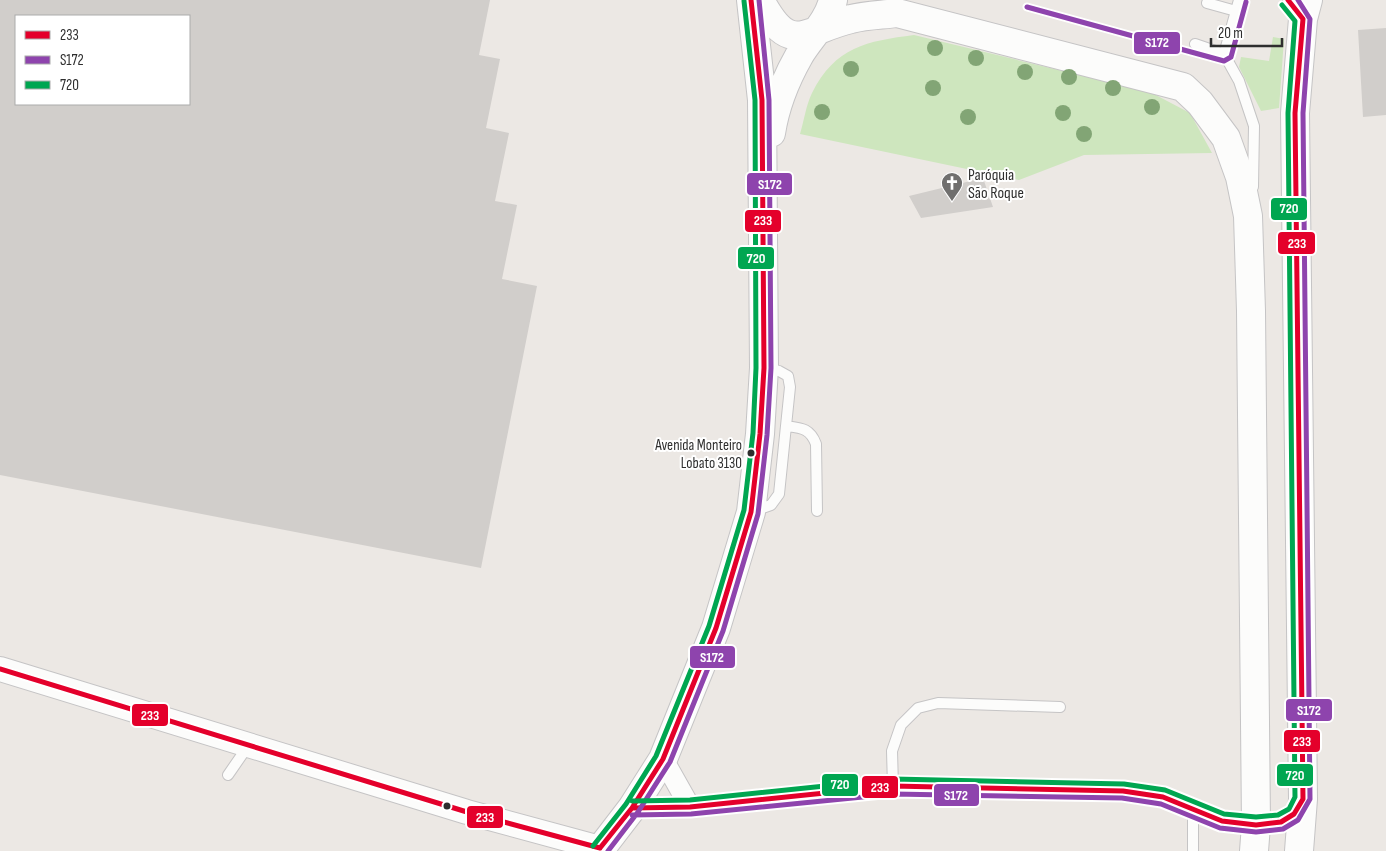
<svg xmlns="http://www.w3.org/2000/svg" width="1386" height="851" viewBox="0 0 1386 851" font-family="'Sofia Sans Condensed',sans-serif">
	<rect width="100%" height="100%" fill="#ece8e4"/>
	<path fill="#cee6be" d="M914 35 1150 92 1190 113 1212 153 1084 155 1019 180 800 134C804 121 806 105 812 93 835 47 867 41 914 35Z
		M1273 37 1284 39 1279 108 1261 111 1239 67 1241 57 1269 61Z"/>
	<path fill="#d1cecb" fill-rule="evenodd" d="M0 0H490L479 55 500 59 486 128 509 133 495 201 517 205 502 279 537 286 481 568 0 475ZM16 16H189V104H16Z
		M1386 28V115L1363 117 1358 30Z
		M983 178 993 207 921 218 909 196Z"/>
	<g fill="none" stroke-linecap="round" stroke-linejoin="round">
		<g stroke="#c5c4c5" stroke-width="12">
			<path id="service" d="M1288 0 1301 16
				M1207 3 1236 11
				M1195 44 1224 54
				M1224 54 1239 81 1254 126 1253 187
				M1224 54 1239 0
				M786 426C801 428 810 428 816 444L817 511
				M754 511 771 505 779 494 790 387 788 376 779 371 765 368
				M228 775 248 746
				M893 786 892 751 901 725 918 708 938 703 1060 707
				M1193 810V851"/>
		</g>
		<g stroke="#c5c4c5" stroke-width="22">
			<path id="minor" d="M663 759 690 807
				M632 808 690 807 893 786 1123 791 1163 797 1222 821 1256 825 1281 822 1294 814 1303 799"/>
		</g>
		<g stroke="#c5c4c5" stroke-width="26">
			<path id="tertiary" d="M0 669 467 812 600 848"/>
		</g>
		<g stroke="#c5c4c5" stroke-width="30">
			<path id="secondary" d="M760 0C791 58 804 30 851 19 866 15 882 15 897 13L1183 87 1200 103 1226 138 1240 177 1248 216 1251 311 1256 825 1254 851
				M771 133C775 107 786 79 799 56 810 37 828 22 833 0
				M599 851 632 808 663 759 716 628 751 512 760 434 764 368 762 100 751 0
				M1299 851 1303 799 1295 113 1303 19 1308 0"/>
		</g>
		<use href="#service" stroke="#fcfcfb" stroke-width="10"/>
		<use href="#minor" stroke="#fcfcfb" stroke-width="20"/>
		<use href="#tertiary" stroke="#fcfcfb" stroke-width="24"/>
		<use href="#secondary" stroke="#fcfcfb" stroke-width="28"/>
		<g stroke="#fff" stroke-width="9">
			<path id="bus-1" d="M0 669 467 812 600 848
				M632 808 690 807 893 786 1123 791 1163 797 1222 821 1256 825 1281 822 1294 814 1303 799 1295 113 1303 19 1288 0
				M600 848 632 808 663 759 716 628 751 512 760 434 764 368 762 100 751 0"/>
		</g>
		<g stroke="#fff" stroke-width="9">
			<path id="bus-2" d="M1027 7 1224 61 1231 57 1246 2
				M632 815 691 814 893 794 1122 798 1161 804 1220 828 1256 832 1283 829 1298 820 1310 799 1303 113 1310 19 1298 0
				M608 851 638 812 670 762 723 631 758 514 767 435 771 368 769 100 759 0"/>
		</g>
		<g stroke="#fff" stroke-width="9">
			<path id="bus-3" d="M632 801 690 800 893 779 1124 784 1165 790 1224 814 1256 817 1278 815 1289 809 1295 797 1288 113 1295 21 1282 5
				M593 846 626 804 656 756 709 626 744 510 753 433 756 368 755 100 744 1"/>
		</g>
		<use href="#bus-1" stroke="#e4002b" stroke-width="5"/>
		<use href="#bus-2" stroke="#8e44ad" stroke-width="5"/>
		<use href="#bus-3" stroke="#00a651" stroke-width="5"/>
	</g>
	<g fill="#82a575">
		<circle cx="935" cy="48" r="8"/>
		<circle cx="976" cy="58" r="8"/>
		<circle cx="851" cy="69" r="8"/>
		<circle cx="1025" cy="72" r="8"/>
		<circle cx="1069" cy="77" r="8"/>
		<circle cx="933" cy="88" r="8"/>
		<circle cx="1113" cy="88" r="8"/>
		<circle cx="1152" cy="107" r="8"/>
		<circle cx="822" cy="112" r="8"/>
		<circle cx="1063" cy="113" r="8"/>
		<circle cx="968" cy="117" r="8"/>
		<circle cx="1084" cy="134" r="8"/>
	</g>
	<defs>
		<g id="church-pin" transform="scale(1.125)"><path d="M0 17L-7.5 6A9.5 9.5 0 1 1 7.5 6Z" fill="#706f6e" stroke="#fff"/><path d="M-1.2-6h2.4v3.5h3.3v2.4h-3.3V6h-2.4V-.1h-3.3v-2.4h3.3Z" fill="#fff"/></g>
	</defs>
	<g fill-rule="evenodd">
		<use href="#church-pin" x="952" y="183"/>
	</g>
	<g fill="#2e2e2e" stroke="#fff" stroke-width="2">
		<circle cx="751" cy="453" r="4.5"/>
		<circle cx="447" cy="806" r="4.5"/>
	</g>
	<g text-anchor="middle" stroke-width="4" stroke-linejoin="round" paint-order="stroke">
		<g font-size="15" fill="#2e2e2e" stroke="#fff" text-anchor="end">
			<text x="742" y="450">Avenida Monteiro<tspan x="742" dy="18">Lobato 3130</tspan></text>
		</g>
		<g font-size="16" fill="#2e2e2e" stroke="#fff" text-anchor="start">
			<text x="968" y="180">Paróquia<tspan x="968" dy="18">São Roque</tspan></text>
		</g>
	</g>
	<g stroke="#fff" stroke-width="2">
		<rect x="1133" y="31" width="48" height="24" rx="5" fill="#8e44ad"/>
		<rect x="746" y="172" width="47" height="24" rx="5" fill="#8e44ad"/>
		<rect x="1270" y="197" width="38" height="24" rx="5" fill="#00a651"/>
		<rect x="744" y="209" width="38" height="24" rx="5" fill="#e4002b"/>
		<rect x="1277" y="231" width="39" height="24" rx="5" fill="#e4002b"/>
		<rect x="737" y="246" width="38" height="24" rx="5" fill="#00a651"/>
		<rect x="689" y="645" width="47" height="24" rx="5" fill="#8e44ad"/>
		<rect x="1285" y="698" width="48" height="24" rx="5" fill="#8e44ad"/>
		<rect x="131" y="703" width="38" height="24" rx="5" fill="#e4002b"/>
		<rect x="1283" y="729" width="38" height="24" rx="5" fill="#e4002b"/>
		<rect x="1276" y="763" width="38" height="24" rx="5" fill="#00a651"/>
		<rect x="821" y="773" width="38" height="24" rx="5" fill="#00a651"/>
		<rect x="861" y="775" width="38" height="24" rx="5" fill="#e4002b"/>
		<rect x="933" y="783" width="47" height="24" rx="5" fill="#8e44ad"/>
		<rect x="466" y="805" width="38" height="24" rx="5" fill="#e4002b"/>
	</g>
	<g font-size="14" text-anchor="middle" font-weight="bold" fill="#fff">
		<text x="1157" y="47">S172</text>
		<text x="770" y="189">S172</text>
		<text x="1289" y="213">720</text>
		<text x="763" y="225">233</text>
		<text x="1297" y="248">233</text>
		<text x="756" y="263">720</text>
		<text x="712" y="662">S172</text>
		<text x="1309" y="715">S172</text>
		<text x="150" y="720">233</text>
		<text x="1302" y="746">233</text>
		<text x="1295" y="780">720</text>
		<text x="840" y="789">720</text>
		<text x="880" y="792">233</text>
		<text x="956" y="800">S172</text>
		<text x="485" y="822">233</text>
	</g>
	<rect x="15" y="15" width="175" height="90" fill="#ffffff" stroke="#ababab"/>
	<rect x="25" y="31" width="25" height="8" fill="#e4002b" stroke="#ababab"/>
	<text x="60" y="40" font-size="15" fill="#2e2e2e">233</text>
	<rect x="25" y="56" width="25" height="8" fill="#8e44ad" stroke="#ababab"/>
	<text x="60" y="65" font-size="15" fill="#2e2e2e">S172</text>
	<rect x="25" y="81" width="25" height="8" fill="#00a651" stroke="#ababab"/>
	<text x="60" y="90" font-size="15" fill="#2e2e2e">720</text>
	<path d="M1211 38v8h71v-8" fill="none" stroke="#2e2e2e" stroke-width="2.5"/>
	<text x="1218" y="38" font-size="15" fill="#2e2e2e" stroke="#ffffff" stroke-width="4" paint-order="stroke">20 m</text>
</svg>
